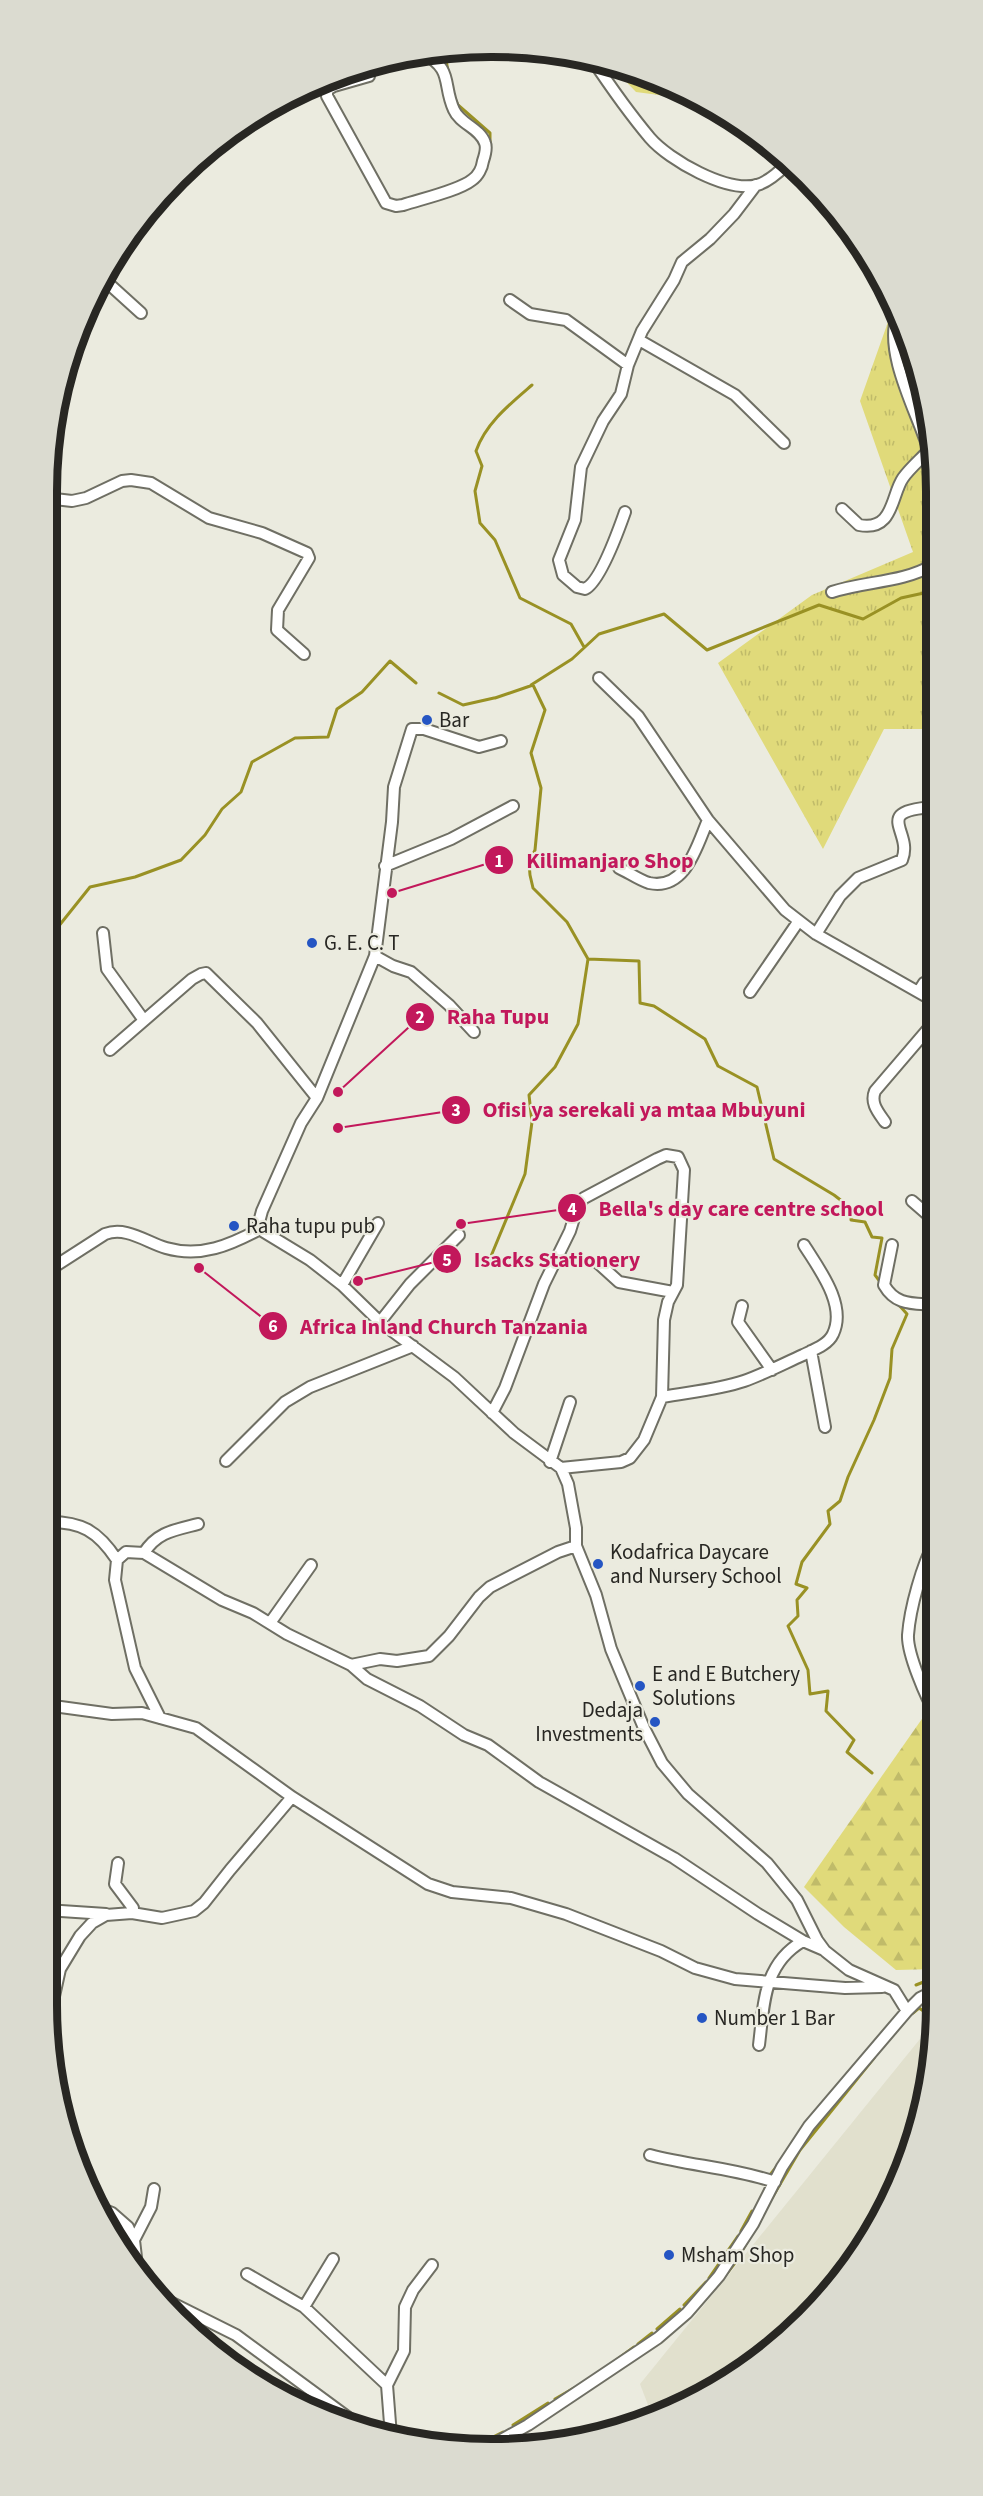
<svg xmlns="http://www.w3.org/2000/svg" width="983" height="2496" viewBox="0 0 983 2496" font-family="'Source Sans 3',sans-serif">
	<defs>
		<pattern id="grass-tufts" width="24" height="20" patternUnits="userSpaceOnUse" patternTransform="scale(1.5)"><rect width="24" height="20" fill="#e0da7a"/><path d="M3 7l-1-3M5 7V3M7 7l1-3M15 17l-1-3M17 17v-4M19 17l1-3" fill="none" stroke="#c0bb69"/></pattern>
		<pattern id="forest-firs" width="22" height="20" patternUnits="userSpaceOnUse" patternTransform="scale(1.5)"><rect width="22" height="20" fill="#e0da7a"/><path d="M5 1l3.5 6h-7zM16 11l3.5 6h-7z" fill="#c0bb69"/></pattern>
	</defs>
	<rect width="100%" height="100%" fill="#ebebdf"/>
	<path fill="#e1e0cd" d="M920 2039 931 2047 921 2120 890 2202 845 2275 738 2375 653 2418 640 2384Z"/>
	<path fill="url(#grass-tufts)" d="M607 62 689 99 636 92Z
		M894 305 933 433V729H884L823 849 718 663 812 595 913 552 860 401Z"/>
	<path fill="url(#forest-firs)" d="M936 1705V1969L896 1970 844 1927 804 1887 924 1716Z"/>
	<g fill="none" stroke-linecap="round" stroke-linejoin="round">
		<path stroke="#999124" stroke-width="3" d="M435 50 446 59 448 72
			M454 96 458 105 490 133V142
			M532 385C510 404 486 423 476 451L482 466 475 491 480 523 495 540 520 598 571 624 584 647
			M531 685 572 659 599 634 664 614 707 650 819 605 863 619 901 598 933 591
			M439 693 463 705 494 698
			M495 698 533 685 545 710 531 753 541 788 535 850 529 863 530 875 533 888 567 922 588 959 639 961 640 1003 654 1006 705 1039 718 1066 757 1087 774 1159 834 1195 851 1208V1220L865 1222 872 1237 882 1238 875 1275 881 1283
			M46 942 90 887 135 877 181 860 205 835 222 809 241 792 252 762 295 738 328 737 337 709 362 692 390 661 416 683
			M489 1261 525 1174 532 1122 529 1095 555 1067 578 1024 588 959
			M46 1699 51 1700
			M872 1773 847 1752 854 1740 826 1711 828 1691 810 1694 808 1670 788 1626 798 1616 797 1600 807 1588 796 1584 802 1562 830 1524 828 1511 840 1501 848 1477 874 1420 890 1378 892 1349 907 1314 898 1304
			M916 1985 936 1977
			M924 2012V2003L929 1998
			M913 2013 919 2008 935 2019
			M769 2176 778 2165
			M772 2198 800 2150 874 2058
			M741 2231 752 2211
			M724 2277 735 2263 753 2232
			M709 2278 738 2236
			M684 2305 706 2282
			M657 2329 680 2309
			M638 2344 652 2333
			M615 2361 634 2347
			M555 2399 574 2388
			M513 2425 548 2403
			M479 2444 503 2432"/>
		<g stroke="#6f6f64" stroke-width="14">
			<path id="minor" d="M592 59C610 86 629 113 650 138 669 160 727 193 757 185 768 182 779 172 787 164
				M369 76 334 86 327 90V96L386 203 396 206 403 205C421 199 458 191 472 180 478 176 482 168 483 161 485 155 487 148 485 143 480 128 460 124 454 110 442 84 454 70 423 53
				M104 276 109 284 141 313
				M510 300 530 314 566 320 628 365
				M897 316C884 354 917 412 928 448 931 457 931 467 933 476
				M639 340 735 395 784 443
				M46 498 72 501 86 498 122 481 131 480 151 483 209 518 262 533 307 553 309 558 278 610 277 630 304 654
				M842 509 859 525C894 532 891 495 903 478 910 468 920 460 929 450
				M625 512C619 529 600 582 585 589L577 587 563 575 559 560 575 520 581 467 603 421 621 394 628 365 642 331 674 280 682 262 710 239 734 214 756 185
				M832 592C865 581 902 583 933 565
				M599 678 638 716 708 820 785 910 816 934 934 1001
				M501 741 479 747 424 729H412L394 787 392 822 375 956 317 1098 301 1123 262 1211 258 1226 264 1232 310 1260 342 1285 380 1322 454 1377 514 1433 561 1468 568 1484 576 1528V1546L596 1595 611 1649 644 1728 662 1763 688 1794 767 1863 797 1900 817 1940 825 1951 849 1970 894 1990 907 2011
				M385 866 451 839 513 806
				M619 868C628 872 639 880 649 883 686 891 697 845 708 820
				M929 930 934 945
				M103 933 107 969 143 1019
				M816 934 840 896 858 878 902 860C914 831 870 811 934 807
				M375 956 393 966 411 972 449 1005 474 1032
				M919 991 924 983 934 978
				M750 992 798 922
				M110 1050 192 979 201 974 206 973 257 1023 317 1098
				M885 1122C878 1112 870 1103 875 1091L934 1022
				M912 1201 927 1214H935
				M892 1245 884 1285C896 1306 913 1303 935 1305
				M598 1263 619 1282 673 1292
				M46 1272 105 1234C126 1226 146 1242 166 1248 201 1258 230 1245 260 1229
				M342 1285 378 1223
				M742 1306 738 1322 772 1370
				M380 1322 410 1284 459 1235
				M811 1351 825 1427
				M662 1397C689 1392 717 1390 744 1381 764 1374 783 1364 803 1355 813 1350 828 1345 833 1334 847 1305 819 1269 804 1245
				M492 1413 505 1388 544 1284 570 1231 578 1205 584 1198 657 1159 666 1155 678 1157 684 1170 677 1285 668 1302 664 1320 662 1397 644 1440 630 1458 621 1462 561 1468
				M226 1461 285 1402 310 1387 413 1346
				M550 1462 570 1402
				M46 1522C81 1521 98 1531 117 1560
				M935 1541C922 1565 910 1608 908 1635 907 1653 926 1698 936 1714
				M144 1553C157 1532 175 1530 198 1524
				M270 1623 311 1565
				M351 1665 380 1659 397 1661 429 1656 449 1636 479 1597 490 1587 558 1552 576 1546
				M46 1705 112 1714 142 1713 196 1728 292 1797 428 1884 452 1892 511 1898 566 1914 661 1951 695 1968 735 1979 845 1988 882 1987
				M160 1718 135 1668 115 1580 117 1560 126 1552 144 1553 222 1600 253 1613 287 1634 351 1665 367 1679 420 1706 464 1735 488 1745 539 1782 674 1858 758 1914 803 1941 824 1950
				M118 1863 115 1884 133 1908 132 1913
				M46 1910 106 1914
				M49 2019 60 1969 80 1936 92 1923 106 1915 132 1913 162 1918 194 1911 204 1903 230 1870 292 1797
				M759 2045C764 2004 763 1964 803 1941
				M650 2155C692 2166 734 2168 775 2182
				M97 2207 112 2213 128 2227 134 2240 137 2266 143 2276 156 2291 170 2302 236 2335 365 2430
				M134 2240 151 2207 154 2189
				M247 2274 304 2307 387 2385
				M304 2307 333 2259
				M391 2436 387 2385 404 2351 405 2307 413 2290 432 2265
				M494 2444 528 2425 658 2338 687 2313 719 2276 753 2224 782 2167 809 2126 907 2011 920 1998 936 1990"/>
		</g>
		<use href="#minor" stroke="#fff" stroke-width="10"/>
	</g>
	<g fill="#2555c3" stroke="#ebebdf" stroke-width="2">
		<circle cx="427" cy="720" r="6"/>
		<circle cx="312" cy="943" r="6"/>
		<circle cx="234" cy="1226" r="6"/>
		<circle cx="598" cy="1564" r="6"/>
		<circle cx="640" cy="1686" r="6"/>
		<circle cx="655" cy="1722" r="6"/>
		<circle cx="702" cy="2018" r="6"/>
		<circle cx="669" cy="2255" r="6"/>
	</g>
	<g text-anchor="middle" stroke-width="4.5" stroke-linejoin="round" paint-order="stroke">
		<g font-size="21" fill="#282723" stroke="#ebebdf" text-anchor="start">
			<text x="439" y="727">Bar</text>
			<text x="324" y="950">G. E. C. T</text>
			<text x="246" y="1233">Raha tupu pub</text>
			<text x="610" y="1559">Kodafrica Daycare<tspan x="610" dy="24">and Nursery School</tspan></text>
			<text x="652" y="1681">E and E Butchery<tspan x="652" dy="24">Solutions</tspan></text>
			<text x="643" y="1717" text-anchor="end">Dedaja<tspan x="643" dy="24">Investments</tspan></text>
			<text x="714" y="2025">Number 1 Bar</text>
			<text x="681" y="2262">Msham Shop</text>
		</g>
	</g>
	<path d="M0 0H983V2496H0ZM491 57H492A434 434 0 0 1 926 491V2005A434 434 0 0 1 492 2439H491A434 434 0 0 1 57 2005V491A434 434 0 0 1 491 57Z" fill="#dbdbd0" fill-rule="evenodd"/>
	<path fill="none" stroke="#282723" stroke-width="8" d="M491 57H492A434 434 0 0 1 926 491V2005A434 434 0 0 1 492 2439H491A434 434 0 0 1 57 2005V491A434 434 0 0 1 491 57Z"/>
	<path fill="none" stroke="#c2185b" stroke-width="2" d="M392 893L499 860M338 1092L420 1017M338 1128L456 1110M461 1224L572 1208M358 1281L447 1259M199 1268L273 1326"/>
	<g fill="#c2185b" stroke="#ebebdf" stroke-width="2">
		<circle cx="392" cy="893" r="6"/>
		<circle cx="338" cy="1092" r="6"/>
		<circle cx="338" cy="1128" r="6"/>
		<circle cx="461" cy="1224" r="6"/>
		<circle cx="358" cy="1281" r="6"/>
		<circle cx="199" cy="1268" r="6"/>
		<circle cx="499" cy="860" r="15"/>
		<circle cx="420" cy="1017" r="15"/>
		<circle cx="456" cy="1110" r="15"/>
		<circle cx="572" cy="1208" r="15"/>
		<circle cx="447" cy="1259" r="15"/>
		<circle cx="273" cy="1326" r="15"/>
	</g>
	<g font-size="18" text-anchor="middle" font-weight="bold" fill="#fff">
		<text x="499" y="867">1</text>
		<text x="420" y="1023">2</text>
		<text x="456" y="1116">3</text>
		<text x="572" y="1215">4</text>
		<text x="447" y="1266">5</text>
		<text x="273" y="1332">6</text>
	</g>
	<g font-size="22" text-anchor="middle" font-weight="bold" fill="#c2185b" stroke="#ebebdf" stroke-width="4.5" stroke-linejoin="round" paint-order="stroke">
		<text x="610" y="868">Kilimanjaro Shop</text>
		<text x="498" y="1024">Raha Tupu</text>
		<text x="644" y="1117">Ofisi ya serekali ya mtaa Mbuyuni</text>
		<text x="741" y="1216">Bella's day care centre school</text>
		<text x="557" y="1267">Isacks Stationery</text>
		<text x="444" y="1334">Africa Inland Church Tanzania</text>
	</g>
</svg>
